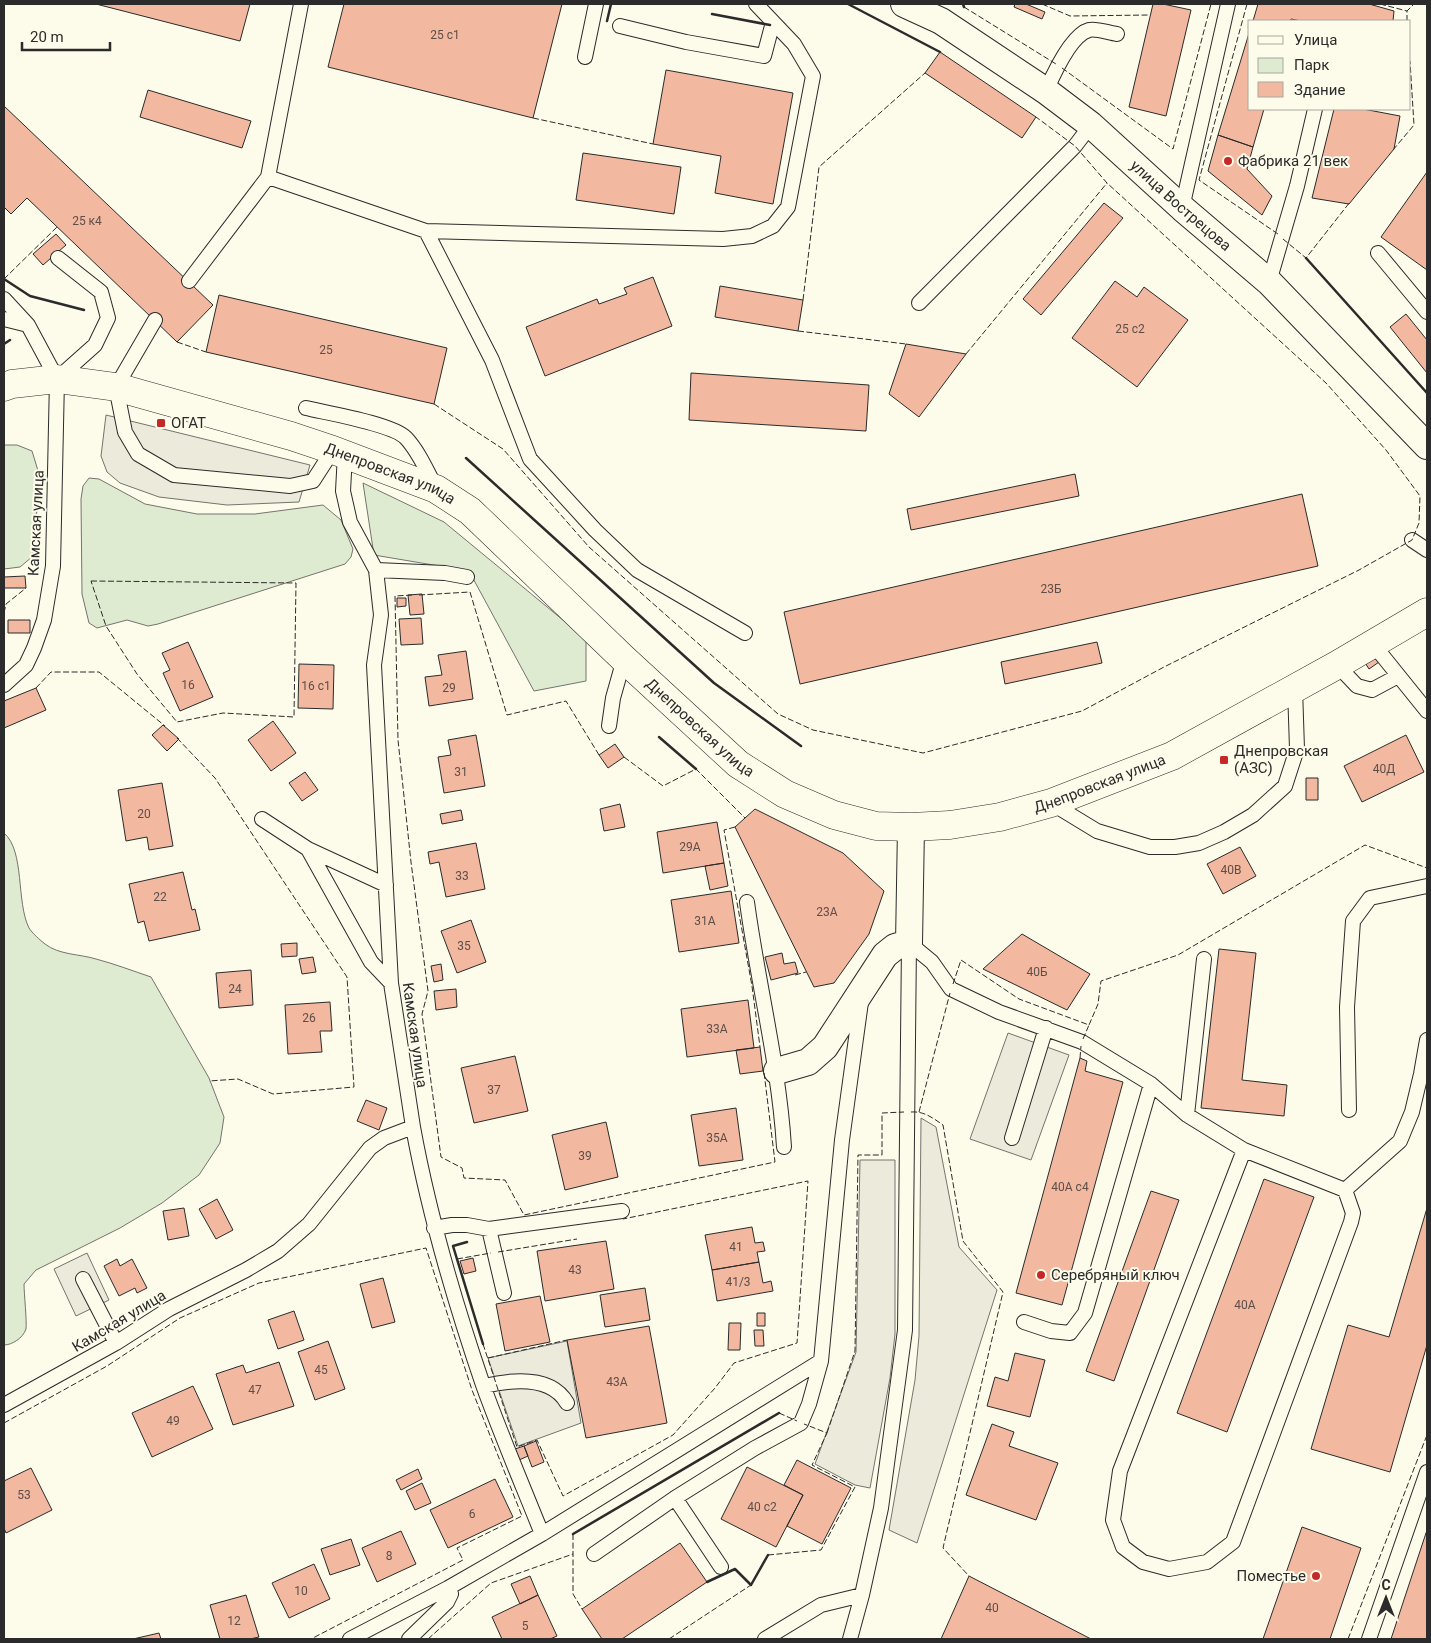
<svg xmlns="http://www.w3.org/2000/svg" width="1431" height="1643" viewBox="0 0 1431 1643" font-family="Roboto,sans-serif">
	<rect width="100%" height="100%" fill="#fdfbea"/>
	<path fill="#deebd1" stroke="#74746e" d="M4 445H17L32 451 39 474 35 540 32 557 20 567 4 569Z
		M89 478 99 479 145 504 197 514H255L323 505 341 520 353 549 351 557 345 564 158 624 148 626 127 620 97 628 89 623 82 594 81 499 83 486Z
		M363 483 444 522 586 639V681L534 691 469 571 374 555Z
		M4 833C25 851 16 902 29 928 32 933 40 940 45 944 59 955 80 954 96 959 115 964 133 971 151 977L209 1078 224 1117 220 1143 199 1175 162 1203 120 1228 36 1270 24 1284C24 1293 27 1322 26 1329 23 1338 12 1345 4 1345Z"/>
	<path fill="#eceadb" stroke="#74746e" d="M106 415 310 465 299 502 227 505 159 497 120 483 107 472 101 456Z
		M1008 1033 1069 1055 1031 1160 970 1139Z
		M921 1118 936 1127 959 1247 997 1290 917 1543 889 1530 915 1380 919 1336Z
		M860 1160H895V1334L890 1378 870 1488 855 1485 815 1464 856 1352Z
		M87 1253 109 1300 76 1316 54 1269Z
		M567 1341 581 1423 518 1446 488 1358Z"/>
	<path fill="#f2b8a0" stroke="#2b2b2b" d="M96 4H250L240 41Z
		M344 4H562L533 118 328 67Z
		M1015 4H1026L1045 12 1042 19 1014 7Z
		M1153 4H1163L1191 10 1166 116 1129 107Z
		M1258 4H1369L1394 11 1393 21H1301L1291 19 1290 21H1253Z
		M1250 30V109H1264L1253 147 1218 135Z
		M940 52 1036 117 1022 138 925 73Z
		M666 70 793 93 773 204 715 193 721 156 653 144Z
		M148 90 251 121 242 148 140 117Z
		M4 106 213 305 177 342 27 198 11 214 4 207Z
		M1334 109H1363L1400 116 1394 149 1349 204 1312 198Z
		M1218 135 1253 147 1247 169 1272 196 1262 215 1208 171Z
		M583 153 681 167 674 214 576 200Z
		M1427 172V270L1381 237Z
		M1104 203 1123 218 1041 315 1023 299Z
		M56 234 66 245 43 265 33 254Z
		M653 277 672 326 545 376 526 327 597 299 599 304 627 294 624 288Z
		M1115 281 1137 297 1144 287 1188 320 1137 387 1072 338Z
		M720 286 803 300 798 331 715 317Z
		M219 295 447 348 434 404 206 352Z
		M1406 314 1427 340V373L1390 327Z
		M906 344 966 354 919 417 889 394Z
		M691 373 869 385 866 431 689 420Z
		M1075 474 1079 496 911 530 907 509Z
		M1302 494 1318 566 800 684 784 612Z
		M25 576 26 588H4V577Z
		M422 594 424 614 410 615 408 595Z
		M397 598H406V606L397 607Z
		M421 618 423 644 401 645 399 619Z
		M8 620H30V633H8Z
		M188 642 213 697 180 711 163 673 170 670 162 653Z
		M1097 642 1102 663 1005 684 1001 662Z
		M466 651 473 699 429 706 425 677 442 675 438 655Z
		M1373 652 1379 662 1369 669 1362 658Z
		M299 664 334 665 333 709 298 708Z
		M36 688 46 710 4 728V701Z
		M273 721 296 753 271 771 248 740Z
		M163 725 179 739 167 751 152 735Z
		M476 735 485 786 444 793 438 757 451 755 448 740Z
		M1406 735 1424 772 1362 802 1344 766Z
		M615 744 624 757 608 768 599 755Z
		M305 772 318 790 302 801 289 783Z
		M1306 778H1318V800H1306Z
		M162 783 173 846 149 850 147 837 126 841 118 790Z
		M620 804 625 827 604 831 600 809Z
		M755 809 843 853 884 891 869 934 834 983 814 987 735 827Z
		M461 810 463 820 442 824 440 814Z
		M717 822 724 863 663 873 657 832Z
		M476 843 485 889 446 897 439 862 430 864 428 852Z
		M1240 847 1256 876 1223 894 1207 864Z
		M724 863 728 886 710 890 705 866Z
		M183 872 192 910 195 909 200 930 149 941 144 921 138 923 129 884Z
		M731 891 739 943 679 952 671 900Z
		M471 920 486 962 457 973 441 931Z
		M1022 934 1090 974 1067 1010 983 969Z
		M297 943V956L282 957 281 944Z
		M1219 949 1256 953 1242 1080 1287 1085 1284 1116 1201 1108Z
		M782 953 784 964 795 962 798 973 771 980 765 957Z
		M313 957 316 972 302 974 299 959Z
		M441 964 443 980 434 982 431 966Z
		M251 970 253 1005 219 1008 216 973Z
		M456 989 457 1007 436 1010 434 991Z
		M748 1000 754 1048 687 1057 681 1009Z
		M330 1002 332 1031H320L322 1052 288 1054 285 1005Z
		M760 1047 763 1071 740 1074 736 1050Z
		M515 1056 528 1111 474 1123 461 1068Z
		M1080 1058 1087 1061 1085 1071 1123 1082 1062 1305 1016 1293Z
		M366 1100 387 1108 379 1130 357 1121Z
		M736 1108 743 1160 699 1166 691 1115Z
		M606 1122 618 1177 565 1190 552 1135Z
		M1264 1179 1314 1197 1227 1432 1177 1413Z
		M1151 1191 1179 1200 1114 1381 1086 1371Z
		M217 1199 233 1230 216 1239 199 1209Z
		M184 1208 189 1236 168 1240 163 1211Z
		M1427 1208V1345L1390 1472 1311 1449 1348 1325 1389 1337Z
		M752 1227 755 1243 763 1242 765 1251 757 1252 759 1262 712 1270 705 1235Z
		M606 1241 614 1289 545 1301 537 1251Z
		M473 1258 476 1271 464 1274 460 1261Z
		M117 1259 120 1266 132 1259 147 1288 137 1293 135 1288 119 1296 104 1266Z
		M759 1262 763 1283 771 1281 773 1291 717 1301 712 1270Z
		M383 1278 395 1322 372 1328 360 1284Z
		M645 1288 650 1320 605 1327 600 1295Z
		M540 1296 550 1342 505 1351 496 1304Z
		M294 1311 304 1340 278 1349 268 1320Z
		M757 1313H765V1326H757Z
		M729 1323H741L740 1350H728Z
		M649 1326 667 1423 586 1438 567 1340Z
		M754 1330H763L764 1346H755Z
		M328 1341 345 1389 315 1400 298 1352Z
		M1015 1353 1045 1360 1030 1417 987 1406 995 1377 1008 1381Z
		M279 1362 294 1406 233 1425 216 1374 243 1365 246 1373Z
		M193 1386 213 1429 152 1457 132 1413Z
		M992 1424 1014 1432 1009 1446 1058 1463 1036 1520 966 1495Z
		M536 1441 544 1462 532 1467 524 1446Z
		M524 1446 528 1456 519 1460 515 1449Z
		M797 1460 851 1488 822 1544 787 1526 803 1495 784 1485Z
		M747 1467 803 1495 776 1547 721 1519Z
		M31 1468 52 1510 6 1533 4 1528V1481Z
		M418 1469 422 1479 401 1490 396 1480Z
		M495 1479 513 1517 448 1548 430 1510Z
		M422 1483 431 1503 415 1510 406 1491Z
		M1302 1527 1361 1548 1330 1639H1263Z
		M1427 1530V1639H1391Z
		M401 1531 416 1564 377 1582 362 1548Z
		M351 1539 360 1565 330 1575 321 1549Z
		M680 1543 707 1582 622 1639H602L582 1609Z
		M314 1564 330 1599 289 1618 272 1583Z
		M530 1576 538 1595 520 1604 511 1584Z
		M969 1576 1091 1639H941Z
		M246 1595 259 1637 250 1639H220L210 1605Z
		M538 1595 557 1636 550 1639H502L492 1617Z
		M159 1633 161 1639H133Z"/>
	<g fill="none" stroke-linecap="round" stroke-linejoin="round">
		<g stroke="#2b2b2b" stroke-width="16">
			<path id="service" d="M620 26 686 42 764 56 773 22
				M585 57 596 4
				M1046 91C1053 75 1071 35 1089 30 1096 28 1109 33 1117 34
				M268 177 426 231 723 239 752 236 773 226 788 207 813 76 794 44 756 4
				M1182 208 1228 4
				M426 231 492 360 530 459 595 530 637 570 745 633
				M1378 253 1427 312
				M189 281 268 177 301 4
				M1269 282 1297 186 1315 109
				M4 299 28 325 57 379 53 566 44 620 34 648 26 665 4 685
				M919 303 1075 146 1091 125
				M4 319 28 325
				M155 320 116 387 125 432 138 454 174 475 290 486 313 481 333 450
				M58 378 95 345 108 318 101 292 58 258
				M306 408C327 413 393 424 406 438 419 452 427 471 436 488
				M1412 540 1427 550
				M376 570 445 573 467 577
				M1373 644 1427 711
				M1337 665 1357 686 1372 690 1398 676
				M609 726 613 698 624 659
				M1051 803 1097 831 1150 847H1175L1199 843 1224 832 1253 815 1285 786 1297 749 1295 688
				M262 819 308 849 386 885
				M308 849 371 962 391 983
				M747 902C758 984 779 1065 784 1147
				M909 943 932 962 951 989 999 1012 1082 1042 1151 1084 1187 1115 1244 1150 1345 1190 1353 1213 1351 1222 1233 1542 1207 1562 1169 1569 1143 1562 1123 1547 1113 1520 1120 1471 1244 1150
				M1349 1110 1347 1007 1353 921 1370 898 1427 886
				M1187 1115 1204 959
				M413 1127C429 1215 454 1300 483 1385 501 1435 522 1484 542 1534
				M1012 1138 1046 1028
				M1345 1190 1400 1141 1412 1112 1421 1074 1427 1040
				M434 1228 452 1225H467L489 1229 622 1211
				M489 1229 504 1293
				M83 1279 116 1343
				M1024 1322 1051 1331 1070 1333 1085 1313 1151 1084
				M484 1386C510 1380 551 1375 567 1403
				M4 1405 116 1343 169 1309 246 1270 278 1251 309 1224 370 1148 384 1138 413 1127 391 983 374 665 381 615 376 570 350 522 343 491 345 454
				M675 1498 721 1567
				M594 1554 675 1498 755 1448 801 1423 809 1404 821 1361
				M350 1639 448 1588
				M409 1639 447 1602 451 1594 448 1588 542 1534 821 1361 842 1140 861 1002
				M765 1639 821 1605 862 1595
				M850 1639 862 1595 881 1508 905 1330 909 943
				M1369 1639 1427 1472"/>
		</g>
		<g stroke="#2b2b2b" stroke-width="28">
			<g id="minor">
				<path id="s1" d="M904 4 941 21 1046 91 1091 125 1182 208 1269 282 1427 446"/>
				<path d="M777 1071 808 1062 825 1047 885 955 895 947 909 943 911 827"/>
			</g>
		</g>
		<g stroke="#2b2b2b" stroke-width="29">
			<g id="secondary">
				<path id="s2" d="M4 387 12 384 57 379 116 387 291 436 333 450 436 489 470 511 624 659 738 764 785 794 834 815 876 826 911 827 950 825 1000 817 1051 803 1172 756 1337 665 1427 612"/>
			</g>
		</g>
		<use href="#service" stroke="#fdfbea" stroke-width="14"/>
		<use href="#minor" stroke="#fdfbea" stroke-width="26"/>
		<use href="#secondary" stroke="#fdfbea" stroke-width="28"/>
		<path stroke="#2b2b2b" stroke-width="1" stroke-dasharray="6 2.5" stroke-linecap="butt" d="M1042 4 1070 16 1150 15
			M1247 4 1199 180 1278 234
			M1380 4 1407 11
			M964 7 1056 64
			M1407 21V11L1414 4
			M1062 68 1173 149 1211 4
			M533 118 653 144
			M1393 150 1414 125 1410 61
			M1283 239 1306 258 1350 202
			M4 279 57 227
			M803 300 819 167 925 73
			M798 331 906 344
			M177 342 206 352
			M966 354 1107 183
			M434 404 503 449 589 547 778 714 813 730 923 753 1082 711 1164 667 1359 570 1412 540 1419 523 1420 496 1386 450 1326 383 1107 183 1075 146 1036 117
			M91 581 296 583 294 717 223 713 177 722 137 674 106 626Z
			M412 595 395 596 398 740 411 862 428 991 422 1014 441 1157 462 1168 464 1178 505 1180 524 1215 775 1162 764 1072
			M419 595 470 592 507 715 566 701 599 755
			M4 613 6 604 26 588
			M36 688 51 672H99L165 726
			M177 738 215 778 347 977 354 1087 273 1094 238 1079 209 1081
			M624 757 663 786 696 769 745 818
			M735 827 724 830 752 986 760 1047
			M795 975 806 972
			M953 984 961 960 1019 999 1089 1025 1098 1004 1101 981 1178 955 1365 845 1427 868
			M1083 1039 1089 1025
			M1080 1058 1081 1046
			M911 1112C924 1111 933 1118 943 1125L963 1241 1003 1292 943 1548 969 1576
			M919 1112 950 993
			M498 1252 577 1239
			M457 1259 491 1253
			M483 1344 517 1447 537 1440 563 1496 673 1435 715 1388 734 1363 797 1343 808 1181 623 1219
			M488 1358 567 1340
			M779 1413 797 1421
			M4 1423 107 1366 180 1318 259 1283 426 1248 472 1390 522 1516 457 1548 463 1560 311 1639
			M827 1433 855 1351 858 1155H882V1113L904 1112
			M573 1534V1594L582 1609
			M768 1555 821 1550 855 1487 812 1465 827 1433 804 1424
			M428 1639 491 1583 573 1554
			M669 1639 751 1585
			M1348 1639 1427 1435"/>
		<path stroke="#2b2b2b" stroke-width="2.5" d="M848 4 940 52
			M963 4 964 7
			M712 14 770 25
			M607 21 611 4
			M1306 258 1427 393
			M4 279 30 296 84 310
			M4 344 10 340
			M466 458 714 683 801 746
			M659 737 696 769
			M467 1242 453 1246 483 1344
			M573 1534 779 1413
			M707 1582 735 1569 751 1585 768 1555"/>
	</g>
	<g fill="#c62828" stroke="#fdfbea" stroke-width="2">
		<circle cx="1228" cy="161" r="5"/>
		<rect x="156" y="418" width="10" height="10" rx="2.5"/>
		<rect x="1219" y="755" width="10" height="10" rx="2.5"/>
		<circle cx="1041" cy="1275" r="5"/>
		<circle cx="1316" cy="1576" r="5"/>
	</g>
	<g text-anchor="middle" stroke-width="4" stroke-linejoin="round" paint-order="stroke">
		<g font-size="12" fill="#5d4e48">
			<text x="445" y="39">25 с1</text>
			<text x="87" y="225">25 к4</text>
			<text x="1130" y="333">25 с2</text>
			<text x="326" y="354">25</text>
			<text x="1051" y="593">23Б</text>
			<text x="188" y="689">16</text>
			<text x="316" y="690">16 с1</text>
			<text x="449" y="692">29</text>
			<text x="1384" y="773">40Д</text>
			<text x="461" y="776">31</text>
			<text x="144" y="818">20</text>
			<text x="690" y="851">29А</text>
			<text x="1231" y="874">40В</text>
			<text x="462" y="880">33</text>
			<text x="160" y="901">22</text>
			<text x="827" y="916">23А</text>
			<text x="705" y="925">31А</text>
			<text x="464" y="950">35</text>
			<text x="1037" y="976">40Б</text>
			<text x="235" y="993">24</text>
			<text x="309" y="1022">26</text>
			<text x="717" y="1033">33А</text>
			<text x="494" y="1094">37</text>
			<text x="717" y="1142">35А</text>
			<text x="585" y="1160">39</text>
			<text x="1070" y="1191">40А с4</text>
			<text x="736" y="1251">41</text>
			<text x="575" y="1274">43</text>
			<text x="738" y="1286">41/3</text>
			<text x="1245" y="1309">40А</text>
			<text x="321" y="1374">45</text>
			<text x="617" y="1386">43А</text>
			<text x="255" y="1394">47</text>
			<text x="173" y="1425">49</text>
			<text x="24" y="1499">53</text>
			<text x="762" y="1511">40 с2</text>
			<text x="472" y="1518">6</text>
			<text x="389" y="1560">8</text>
			<text x="301" y="1595">10</text>
			<text x="992" y="1612">40</text>
			<text x="234" y="1625">12</text>
			<text x="525" y="1630">5</text>
		</g>
		<g font-size="15" fill="#2b2b2b" stroke="#fdfbea" text-anchor="start">
			<text x="1238" y="166">Фабрика 21 век</text>
			<text x="171" y="428">ОГАТ</text>
			<text x="1234" y="756">Днепровская<tspan x="1234" dy="17">(АЗС)</tspan></text>
			<text x="1051" y="1280">Серебряный ключ</text>
			<text x="1306" y="1581" text-anchor="end">Поместье</text>
		</g>
		<g font-size="15" fill="#2b2b2b" stroke="#fdfbea">
			<text dy="5" stroke="none"><textPath href="#s1" startOffset="344">улица Вострецова</textPath></text>
			<text dy="5" stroke="none"><textPath href="#s2" startOffset="401">Днепровская улица</textPath></text>
			<text transform="translate(36 523) rotate(-87)" y="5">Камская улица</text>
			<text dy="5" stroke="none"><textPath href="#s2" startOffset="806">Днепровская улица</textPath></text>
			<text dy="5" stroke="none"><textPath href="#s2" startOffset="1241">Днепровская улица</textPath></text>
			<text transform="translate(415 1035) rotate(82)" y="5">Камская улица</text>
			<text transform="translate(119 1321) rotate(-31)" y="5">Камская улица</text>
		</g>
	</g>
	<rect width="1431" height="1643" fill="none" stroke="#2b2b2b" stroke-width="10"/>
	<rect x="1248" y="20" width="162" height="90" fill="#fdfbea" stroke="#a9a89e"/>
	<rect x="1258" y="36" width="25" height="8" fill="#fdfbea" stroke="#a9a89e"/>
	<text x="1294" y="45" font-size="15" fill="#2b2b2b">Улица</text>
	<rect x="1258" y="58" width="25" height="15" fill="#deebd1" stroke="#a9a89e"/>
	<text x="1294" y="70" font-size="15" fill="#2b2b2b">Парк</text>
	<rect x="1258" y="82" width="25" height="15" fill="#f2b8a0" stroke="#a9a89e"/>
	<text x="1294" y="95" font-size="15" fill="#2b2b2b">Здание</text>
	<g transform="translate(1386 1598)" stroke="#fdfbea" stroke-width="4" paint-order="stroke">
	<path d="M0-4L9 19L0 12L-9 19Z" fill="#2b2b2b"/>
	<text y="-8" font-size="14" font-weight="bold" text-anchor="middle" fill="#2b2b2b">С</text>
	</g>
	<path d="M22 42v8h88v-8" fill="none" stroke="#2b2b2b" stroke-width="2.5"/>
	<text x="30" y="42" font-size="15" fill="#2b2b2b" stroke="#fdfbea" stroke-width="4" paint-order="stroke">20 m</text>
</svg>
